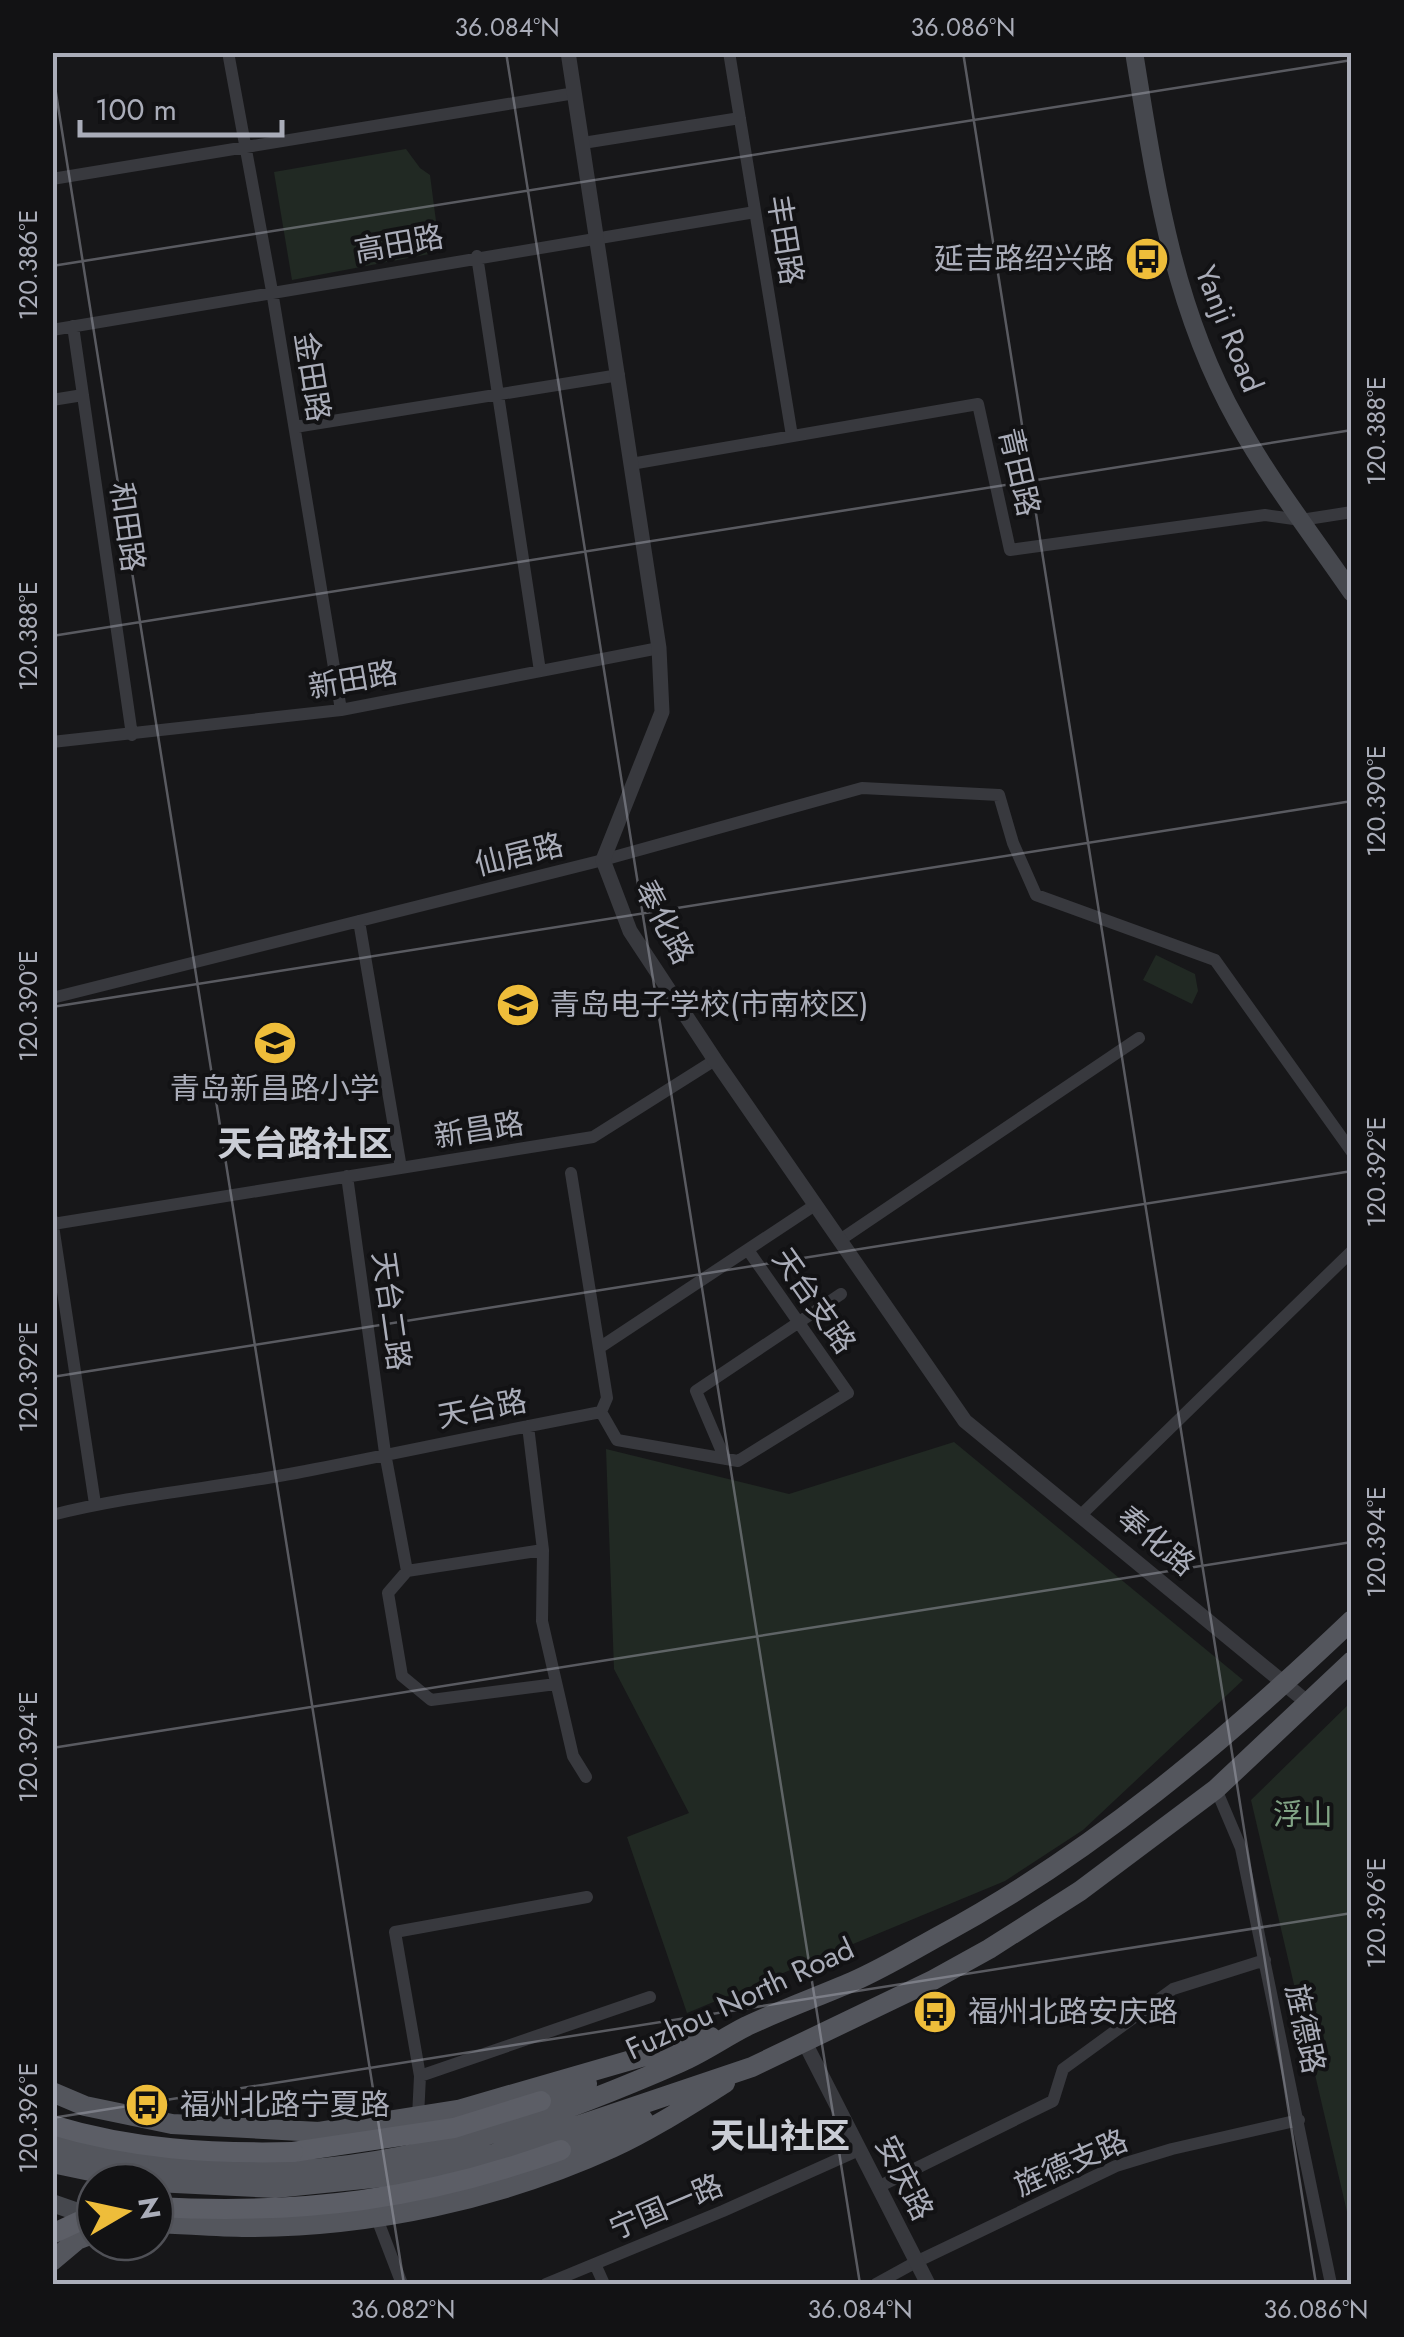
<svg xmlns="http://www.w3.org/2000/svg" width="1404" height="2337" viewBox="0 0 1404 2337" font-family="Jost,'Noto Sans SC',sans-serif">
	<rect width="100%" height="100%" fill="#171719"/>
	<path fill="#212923" d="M406 149 420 168 430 175 440 252 292 280 274 172Z
		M1156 955 1195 974 1198 991 1192 1004 1143 980Z
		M954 1442 1243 1680 1083 1830 1005 1881 687 2013 627 1837 689 1813 614 1669 606 1449 789 1494Z
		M1351 1702V2229L1251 1800Z"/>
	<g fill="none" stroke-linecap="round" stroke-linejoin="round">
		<path stroke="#38393e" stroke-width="12" d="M228 52 272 291 341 710
			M729 52 792 436
			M583 143 740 118
			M52 179 575 93
			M477 256 540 671
			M73 326 132 735
			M52 330 755 212
			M52 400 83 395
			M295 427 619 375
			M631 464 978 404 1010 550 1265 515 1301 520 1352 512
			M52 742 341 710 659 648
			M359 921 401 1168
			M52 998 603 860 862 788 999 795 1013 843 1036 895 1215 960 1352 1152
			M571 1173 599 1348
			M347 1176 385 1453 407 1571
			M52 1219 95 1504
			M53 1224 593 1137 715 1060
			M840 1240 1139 1038
			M601 1412 617 1440 738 1461 848 1393 748 1250
			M528 1426 543 1550 542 1621 573 1756 586 1777
			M725 1459 696 1391 841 1294
			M52 1515C139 1493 229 1487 316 1469 411 1450 506 1430 601 1412L607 1398 599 1348 815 1205
			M1081 1515 1352 1251
			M543 1550 407 1571 388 1593 402 1676 431 1700 556 1684
			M1216 1789 1241 1848 1331 2284
			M420 2076 650 1997
			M418 2117 420 2076 395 1932 587 1897
			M878 2187 1053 2101 1063 2069 1173 1989 1265 1960
			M376 2216 402 2284
			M595 2264 604 2284
			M546 2284 723 2211 859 2150
			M876 2284 916 2262 1116 2166 1172 2149 1299 2120"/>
		<path stroke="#38393e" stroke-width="15" d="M568 52 659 648 662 712 603 860 630 931 715 1060 965 1421 1308 1703
			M805 2043 928 2284"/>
		<path stroke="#46484e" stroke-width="18" d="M1134 52C1155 180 1172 306 1237 421 1270 481 1313 536 1352 593
			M52 2203 95 2218"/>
		<path stroke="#54565d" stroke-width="20" d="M52 2092 85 2106 172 2124 319 2132 458 2110 711 2037
			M541 2101 587 2084
			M561 2150 643 2119
			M139 2162C184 2167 229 2172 274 2171 414 2168 554 2118 681 2062 704 2052 725 2037 747 2026 781 2010 817 1997 852 1982 882 1969 910 1952 939 1936 1093 1853 1226 1740 1352 1620
			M155 2182 275 2188 402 2175 494 2154 752 2067 933 1980 989 1949 1080 1891 1216 1789 1352 1661
			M155 2223C186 2224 216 2227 247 2227 370 2227 500 2199 612 2148 651 2130 688 2106 725 2083
			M52 2261 77 2240 95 2233"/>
		<path stroke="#5c5e66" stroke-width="20" d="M293 2152 454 2128 541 2101
			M155 2207C302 2215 422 2200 561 2150"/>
		<path stroke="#54565d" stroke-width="20" d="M52 2144 139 2162
			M52 2163 138 2181"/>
		<path stroke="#5c5e66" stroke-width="20" d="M52 2125C131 2149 211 2154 293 2152
			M52 2234 95 2214"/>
	</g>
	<path fill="none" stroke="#aaadb9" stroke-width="2.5" stroke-opacity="0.45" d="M506 52 860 2284M963 52 1316 2284M52 68 404 2284M52 266 1352 60M52 636 1352 430M52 1007 1352 801M52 1377 1352 1171M52 1748 1352 1542M52 2118 1352 1913M1342 2284 1352 2283"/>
	<defs>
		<g id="bus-disc" transform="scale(2.25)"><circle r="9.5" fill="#eebd3a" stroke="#121214"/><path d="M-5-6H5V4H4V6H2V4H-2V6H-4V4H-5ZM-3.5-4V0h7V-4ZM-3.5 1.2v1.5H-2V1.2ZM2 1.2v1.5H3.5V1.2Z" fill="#111"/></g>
		<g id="school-disc" transform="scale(2.25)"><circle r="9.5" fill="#eebd3a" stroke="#121214"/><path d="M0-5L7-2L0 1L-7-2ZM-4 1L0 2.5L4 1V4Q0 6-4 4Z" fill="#111"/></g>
	</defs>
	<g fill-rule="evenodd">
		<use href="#bus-disc" x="1147" y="259"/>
		<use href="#school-disc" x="518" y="1005"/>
		<use href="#school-disc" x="275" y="1043"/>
		<use href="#bus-disc" x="935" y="2012"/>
		<use href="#bus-disc" x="147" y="2105"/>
	</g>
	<g text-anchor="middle" stroke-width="8" stroke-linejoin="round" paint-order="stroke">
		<g font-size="30" fill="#aaadb9" stroke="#121214">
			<text transform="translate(785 240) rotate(81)" y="10">丰田路</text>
			<text transform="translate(399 244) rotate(-10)" y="10">高田路</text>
			<text transform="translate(1229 329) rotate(68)" y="10">Yanji Road</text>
			<text transform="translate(312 377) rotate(81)" y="10">金田路</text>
			<text transform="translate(1019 472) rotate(77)" y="10">青田路</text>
			<text transform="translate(127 527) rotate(82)" y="10">和田路</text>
			<text transform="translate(353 680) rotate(-10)" y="10">新田路</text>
			<text transform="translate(519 855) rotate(-14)" y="10">仙居路</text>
			<text transform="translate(664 922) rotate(62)" y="10">奉化路</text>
			<text transform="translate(479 1130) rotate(-9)" y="10">新昌路</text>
			<text transform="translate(814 1301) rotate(55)" y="10">天台支路</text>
			<text transform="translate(391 1311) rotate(82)" y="10">天台二路</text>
			<text transform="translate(482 1409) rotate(-11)" y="10">天台路</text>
			<text transform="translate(1156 1541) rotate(39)" y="10">奉化路</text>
			<text transform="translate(740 1999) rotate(-25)" y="10">Fuzhou North Road</text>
			<text transform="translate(1305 2029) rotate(78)" y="10">旌德路</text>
			<text transform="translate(1071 2163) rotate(-24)" y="10">旌德支路</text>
			<text transform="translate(904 2178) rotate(63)" y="10">安庆路</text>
			<text transform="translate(666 2207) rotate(-23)" y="10">宁国一路</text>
		</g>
		<g font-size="30" fill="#aaadb9" stroke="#121214" text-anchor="start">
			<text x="1114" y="269" text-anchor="end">延吉路绍兴路</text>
			<text x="550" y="1015">青岛电子学校(市南校区)</text>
			<text x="275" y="1099" text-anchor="middle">青岛新昌路小学</text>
			<text x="968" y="2022">福州北路安庆路</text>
			<text x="180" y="2115">福州北路宁夏路</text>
		</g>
		<g font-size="30" fill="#81a385" stroke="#121214">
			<text x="1303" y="1825">浮山</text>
		</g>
		<g font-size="35" font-weight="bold" fill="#cacdd5" stroke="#121214">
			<text x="305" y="1156">天台路社区</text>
			<text x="780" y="2148">天山社区</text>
		</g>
	</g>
	<rect width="1404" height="2337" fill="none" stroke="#121214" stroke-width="110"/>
	<g transform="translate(125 2212) rotate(81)"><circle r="48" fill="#121214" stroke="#4f5056" stroke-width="2.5"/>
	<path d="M0-8L18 38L0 25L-18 38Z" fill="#eebd3a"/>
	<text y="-15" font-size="28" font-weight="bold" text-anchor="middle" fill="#aaadb9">N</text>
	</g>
	<path d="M80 120v15h202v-15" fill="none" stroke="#aaadb9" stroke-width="5"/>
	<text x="95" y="120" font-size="30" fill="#aaadb9" stroke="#121214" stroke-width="8" paint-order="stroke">100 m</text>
	<rect x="55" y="55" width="1294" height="2227" fill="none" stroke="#aaadb9" stroke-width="4"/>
	<g font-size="25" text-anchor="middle" fill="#aaadb9">
		<text x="507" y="36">36.084°N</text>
		<text x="963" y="36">36.086°N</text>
		<text transform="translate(28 265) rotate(-90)" y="9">120.386°E</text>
		<text transform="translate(1376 431) rotate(-90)" y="9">120.388°E</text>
		<text transform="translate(28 636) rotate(-90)" y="9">120.388°E</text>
		<text transform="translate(1376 801) rotate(-90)" y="9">120.390°E</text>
		<text transform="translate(28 1006) rotate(-90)" y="9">120.390°E</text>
		<text transform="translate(1376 1172) rotate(-90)" y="9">120.392°E</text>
		<text transform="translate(28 1377) rotate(-90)" y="9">120.392°E</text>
		<text transform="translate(1376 1542) rotate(-90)" y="9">120.394°E</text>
		<text transform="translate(28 1747) rotate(-90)" y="9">120.394°E</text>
		<text transform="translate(1376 1913) rotate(-90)" y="9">120.396°E</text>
		<text transform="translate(28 2118) rotate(-90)" y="9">120.396°E</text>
		<text x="403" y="2318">36.082°N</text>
		<text x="860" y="2318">36.084°N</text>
		<text x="1316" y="2318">36.086°N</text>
	</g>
</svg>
